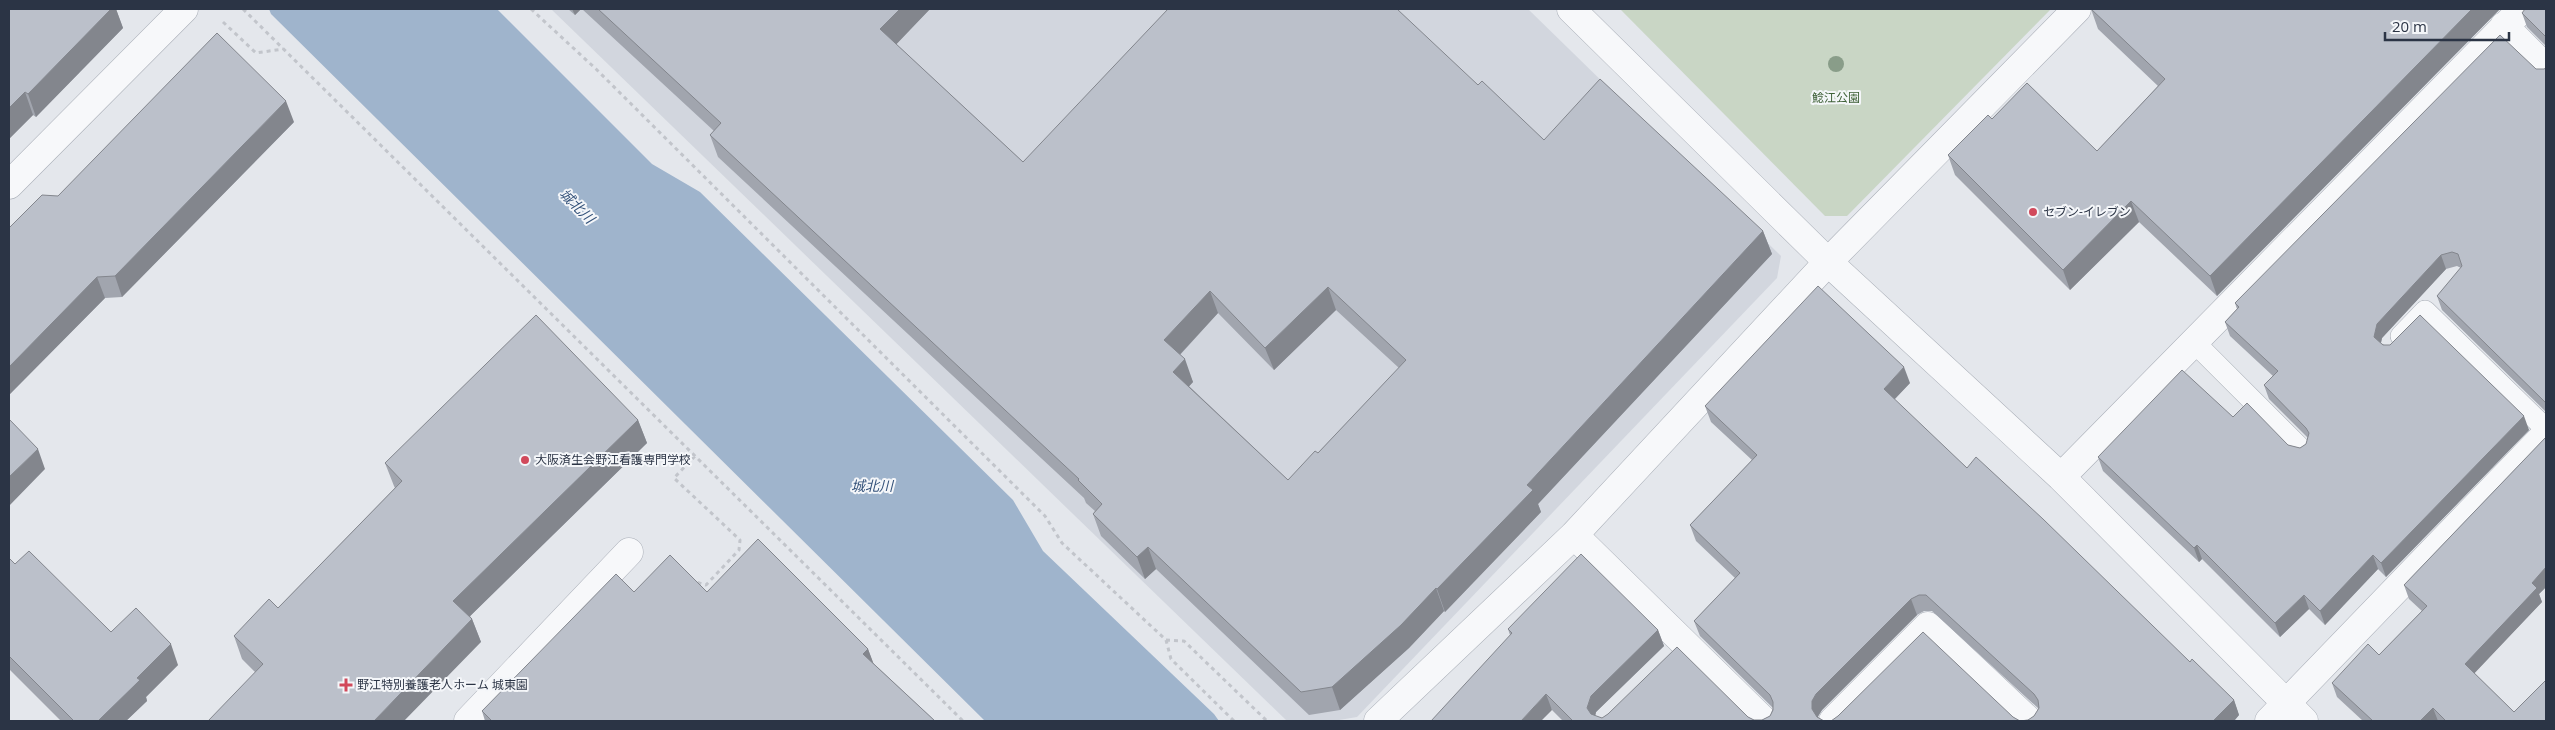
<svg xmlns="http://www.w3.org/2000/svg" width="2555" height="730" viewBox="0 0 2555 730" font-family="'Open Sans','Noto Sans JP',sans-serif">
	<rect width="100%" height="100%" fill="#e4e7ec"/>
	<path fill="#d2d6de" d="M551 9H1528L1781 256 1777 278 1357 717 1333 721H1287Z"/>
	<path fill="#c9d6c5" d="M1620 9H2051L1847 216H1825Z"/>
	<path fill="#9fb4cc" d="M269 9H497L652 164 700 192 1013 500 1043 551 1214 714 1219 721H985L271 14Z"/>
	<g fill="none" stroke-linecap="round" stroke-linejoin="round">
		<g stroke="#a9aeb7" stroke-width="22">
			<path id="service" d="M2401 336 2425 311 2546 429
				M2194 342 2302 450"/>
		</g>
		<g stroke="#a9aeb7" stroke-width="29">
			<path id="minor" d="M1571 9 1828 262 2061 477 2304 721
				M2504 26 2546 68
				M9 185 184 9
				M2061 477 2522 9
				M1574 535 1764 721
				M468 721 629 552
				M1378 721 1574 535 1828 262 2077 9
				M1833 721 1928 626 2029 721
				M2269 721 2546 434"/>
		</g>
		<path stroke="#c2c5cb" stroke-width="3" stroke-dasharray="4 4" stroke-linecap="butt" d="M243 9 963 721
			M531 9 596 69 1045 516 1062 543 1166 640 1171 659 1234 721
			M223 22 256 53 283 49
			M695 456 674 478 740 540 739 550 706 585 696 582
			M1166 640 1184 641 1267 721"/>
		<use href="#service" stroke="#f7f8fa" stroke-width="21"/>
		<use href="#minor" stroke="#f7f8fa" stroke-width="28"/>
	</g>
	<circle fill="#899d89" cx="1836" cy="64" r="8"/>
	<path fill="#a1a5ae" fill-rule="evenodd" d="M9 9H116L123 28 36 117 33 115 9 139Z
		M568 9H581L575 15Z
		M582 9H930L896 44 1023 162 1478 85 1544 140 1763 231 1772 254 1538 504 1541 512 1445 612 1444 611 1409 648 1340 710 1309 715 1156 569 1145 579 1101 536 1093 514 1095 511 1086 503 1084 498 718 157 710 135 714 131ZM1336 310 1399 368 1318 453 1288 480 1189 386 1193 382 1180 355 1218 313 1274 370Z
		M2091 9H2500L2217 296 2139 222 2070 290 1955 175 1948 155 1992 119 2097 151 2158 86 2098 29Z
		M2546 9V46L2527 27 2522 13Z
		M2546 68V412L2442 310 2437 296 2461 268 2457 266 2446 269 2382 338 2381 343 2529 430 2386 577 2378 569 2325 625 2309 609 2280 637 2202 559 2199 562 2103 471 2098 457 2233 417 2288 445 2300 448 2306 444 2308 438 2269 399 2264 385 2273 376 2230 336 2225 322 2237 309 2235 303 2536 69H2544Z
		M294 122 122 297 105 298 9 395V228L58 196Z
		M1910 383 1894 400 1967 468 2234 700 2239 715 2234 721H1563L1552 710 1510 635 1508 629 1658 630 1664 646 1596 712 1595 716 1602 718 1748 717 1754 720H1762L1770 716 1773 708 1700 636 1694 621 1735 578 1696 541 1690 525 1752 460 1711 422 1705 406ZM1924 611H1932L2039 709 2034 716 2028 720 2020 721 2013 717 1831 721H1824L1818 717 1822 710 1917 615Z
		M638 420 647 443 470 616 472 619 481 642 255 672 242 659 234 636 278 608 395 488 394 486 385 463Z
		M2546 437V587L2539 594 2542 602 2474 673 2514 712 2546 721H2363L2337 697 2332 683 2379 655 2422 611 2409 599 2404 585Z
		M9 558 15 564 111 632 178 665 146 697 147 701 126 721H61L9 669Z
		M634 592H707L868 649 873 663 935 721H485L482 711Z"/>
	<path fill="#83868d" d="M111 9H116L123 28 36 117 28 94Z
		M572 9H581L575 15Z
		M900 9H930L889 52 880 29Z
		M2472 9H2500L2217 296 2210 276Z
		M25 92 33 115 9 139V108Z
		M286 101 294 122 122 297 115 276Z
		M2131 201 2139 222 2070 290 2063 270Z
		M1763 231 1772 254 1538 504 1541 512 1445 612 1437 589 1527 485Z
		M2441 255 2446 269 2382 338 2379 351 2374 337 2377 324Z
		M97 277 105 298 9 395V367Z
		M1328 287 1336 310 1274 370 1265 348Z
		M1210 291 1218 313 1172 363 1164 340Z
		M1185 359 1193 382 1182 394 1173 372Z
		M1904 367 1910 383 1889 405 1884 389Z
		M2524 416 2529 430 2386 577 2381 563Z
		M638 420 647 443 462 624 453 601Z
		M38 449 45 469 9 506V477Z
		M2197 545 2202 559 2199 562 2194 548Z
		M1148 547 1156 569 1145 579 1137 557Z
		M2373 555 2378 569 2325 625 2320 611Z
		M2546 567V587L2539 594 2542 602 2470 678 2465 664 2532 583Z
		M1436 588 1444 611 1409 648 1340 710 1332 687Z
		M2304 595 2309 609 2280 637 2275 623Z
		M1911 599 1917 615 1822 710 1818 716V721L1812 709V701L1816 694Z
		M472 619 481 642 404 721H374Z
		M1658 630 1664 646 1596 712 1594 721 1587 708 1591 696Z
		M171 644 178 665 146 697 147 701 126 721H98L137 678Z
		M868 649 876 670 863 654Z
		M1546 694 1552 710 1541 721H1521Z
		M2234 700 2239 715 2234 721H2213Z
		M2433 708 2438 721H2420Z"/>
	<path fill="#bbc0ca" stroke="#83868d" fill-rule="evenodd" d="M9 9H111L28 94 25 92 9 108Z
		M598 9H900L880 29 1023 162 1168 9H1397L1478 85 1482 81 1544 140 1600 79 1763 231 1527 485 1533 490 1437 589 1436 588 1401 625 1332 687 1301 692 1148 547 1137 557 1093 514 1102 504 1078 480 1079 479 710 135 721 123ZM1328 287 1406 360 1318 453 1315 451 1288 480 1173 372 1185 359 1164 340 1210 291 1265 348Z
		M2091 9H2472L2210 276 2131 201 2063 270 1948 155 1988 115 1992 119 2027 83 2097 151 2165 79Z
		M2525 9H2546V37L2522 13Z
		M217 33 286 101 115 276 97 277 9 367V228L42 195 58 196Z
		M2500 35 2536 69H2544L2546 68V403L2437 296 2462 266 2458 254 2452 252 2441 255 2377 324 2374 337 2383 345H2390L2420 315 2524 416 2381 563 2373 555 2320 611 2304 595 2275 623 2197 545 2194 548 2098 457 2182 370 2233 417 2247 403 2288 445 2300 448 2306 444 2309 433 2306 428 2264 385 2278 371 2225 322 2239 307 2235 303Z
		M1818 286 1904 367 1884 389 1967 468 1976 457 2043 519 2190 662 2192 659 2234 700 2213 721H1573L1546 694 1521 721H1431L1512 633 1508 629 1581 554 1658 630 1591 696 1587 708 1591 714 1602 718 1608 714 1677 647 1748 717 1754 720H1762L1770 716 1773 710V702L1770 695 1694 621 1740 573 1690 525 1757 455 1705 406ZM1919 595H1926L2034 694 2038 700 2039 708 2034 716 2028 720 2020 721 2013 717 1923 632 1838 716 1831 721H1824L1817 717 1812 709V701L1816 694 1911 599Z
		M536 315 638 420 453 601 472 619 374 721H208L263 664 234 636 269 599 278 608 402 481 385 463Z
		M9 419 38 449 9 477Z
		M2546 437V567L2532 583 2537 588 2465 664 2514 712 2546 680V721H2446L2433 708 2420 721H2373L2332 683 2368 644 2379 655 2427 606 2404 585Z
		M758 539 868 649 863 654 935 721H492L482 711 616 574 634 592 670 555 707 592Z
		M29 551 111 632 136 608 171 644 137 678 140 680 98 721H74L9 656V558L15 564Z"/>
	<g fill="#d1495b" stroke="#f4f6f9" stroke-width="2">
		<circle cx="2033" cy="212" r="5"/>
		<circle cx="525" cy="460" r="5"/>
		<path d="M343.5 677.5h5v5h5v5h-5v5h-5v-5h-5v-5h5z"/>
	</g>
	<g text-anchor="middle" stroke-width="4" stroke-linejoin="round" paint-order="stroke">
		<g font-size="12" fill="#3f6138" stroke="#f4f6f9">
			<text x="1836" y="102">鯰江公園</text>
		</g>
		<g font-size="12" fill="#2b3445" stroke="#f4f6f9" text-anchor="start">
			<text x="2043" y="216">セブン-イレブン</text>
			<text x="535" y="464">大阪済生会野江看護専門学校</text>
			<text x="357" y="689">野江特別養護老人ホーム 城東園</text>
		</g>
		<g font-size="14" font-style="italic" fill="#34527a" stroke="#f4f6f9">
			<text transform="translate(577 206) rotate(45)" y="5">城北川</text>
			<text x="872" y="491">城北川</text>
		</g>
	</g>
	<rect width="2555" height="730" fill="none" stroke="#2b3445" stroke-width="20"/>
	<path d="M2385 32v8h124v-8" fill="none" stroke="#2b3445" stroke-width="2.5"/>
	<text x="2392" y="32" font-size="15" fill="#2b3445" stroke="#f4f6f9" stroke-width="4" paint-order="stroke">20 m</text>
</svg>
